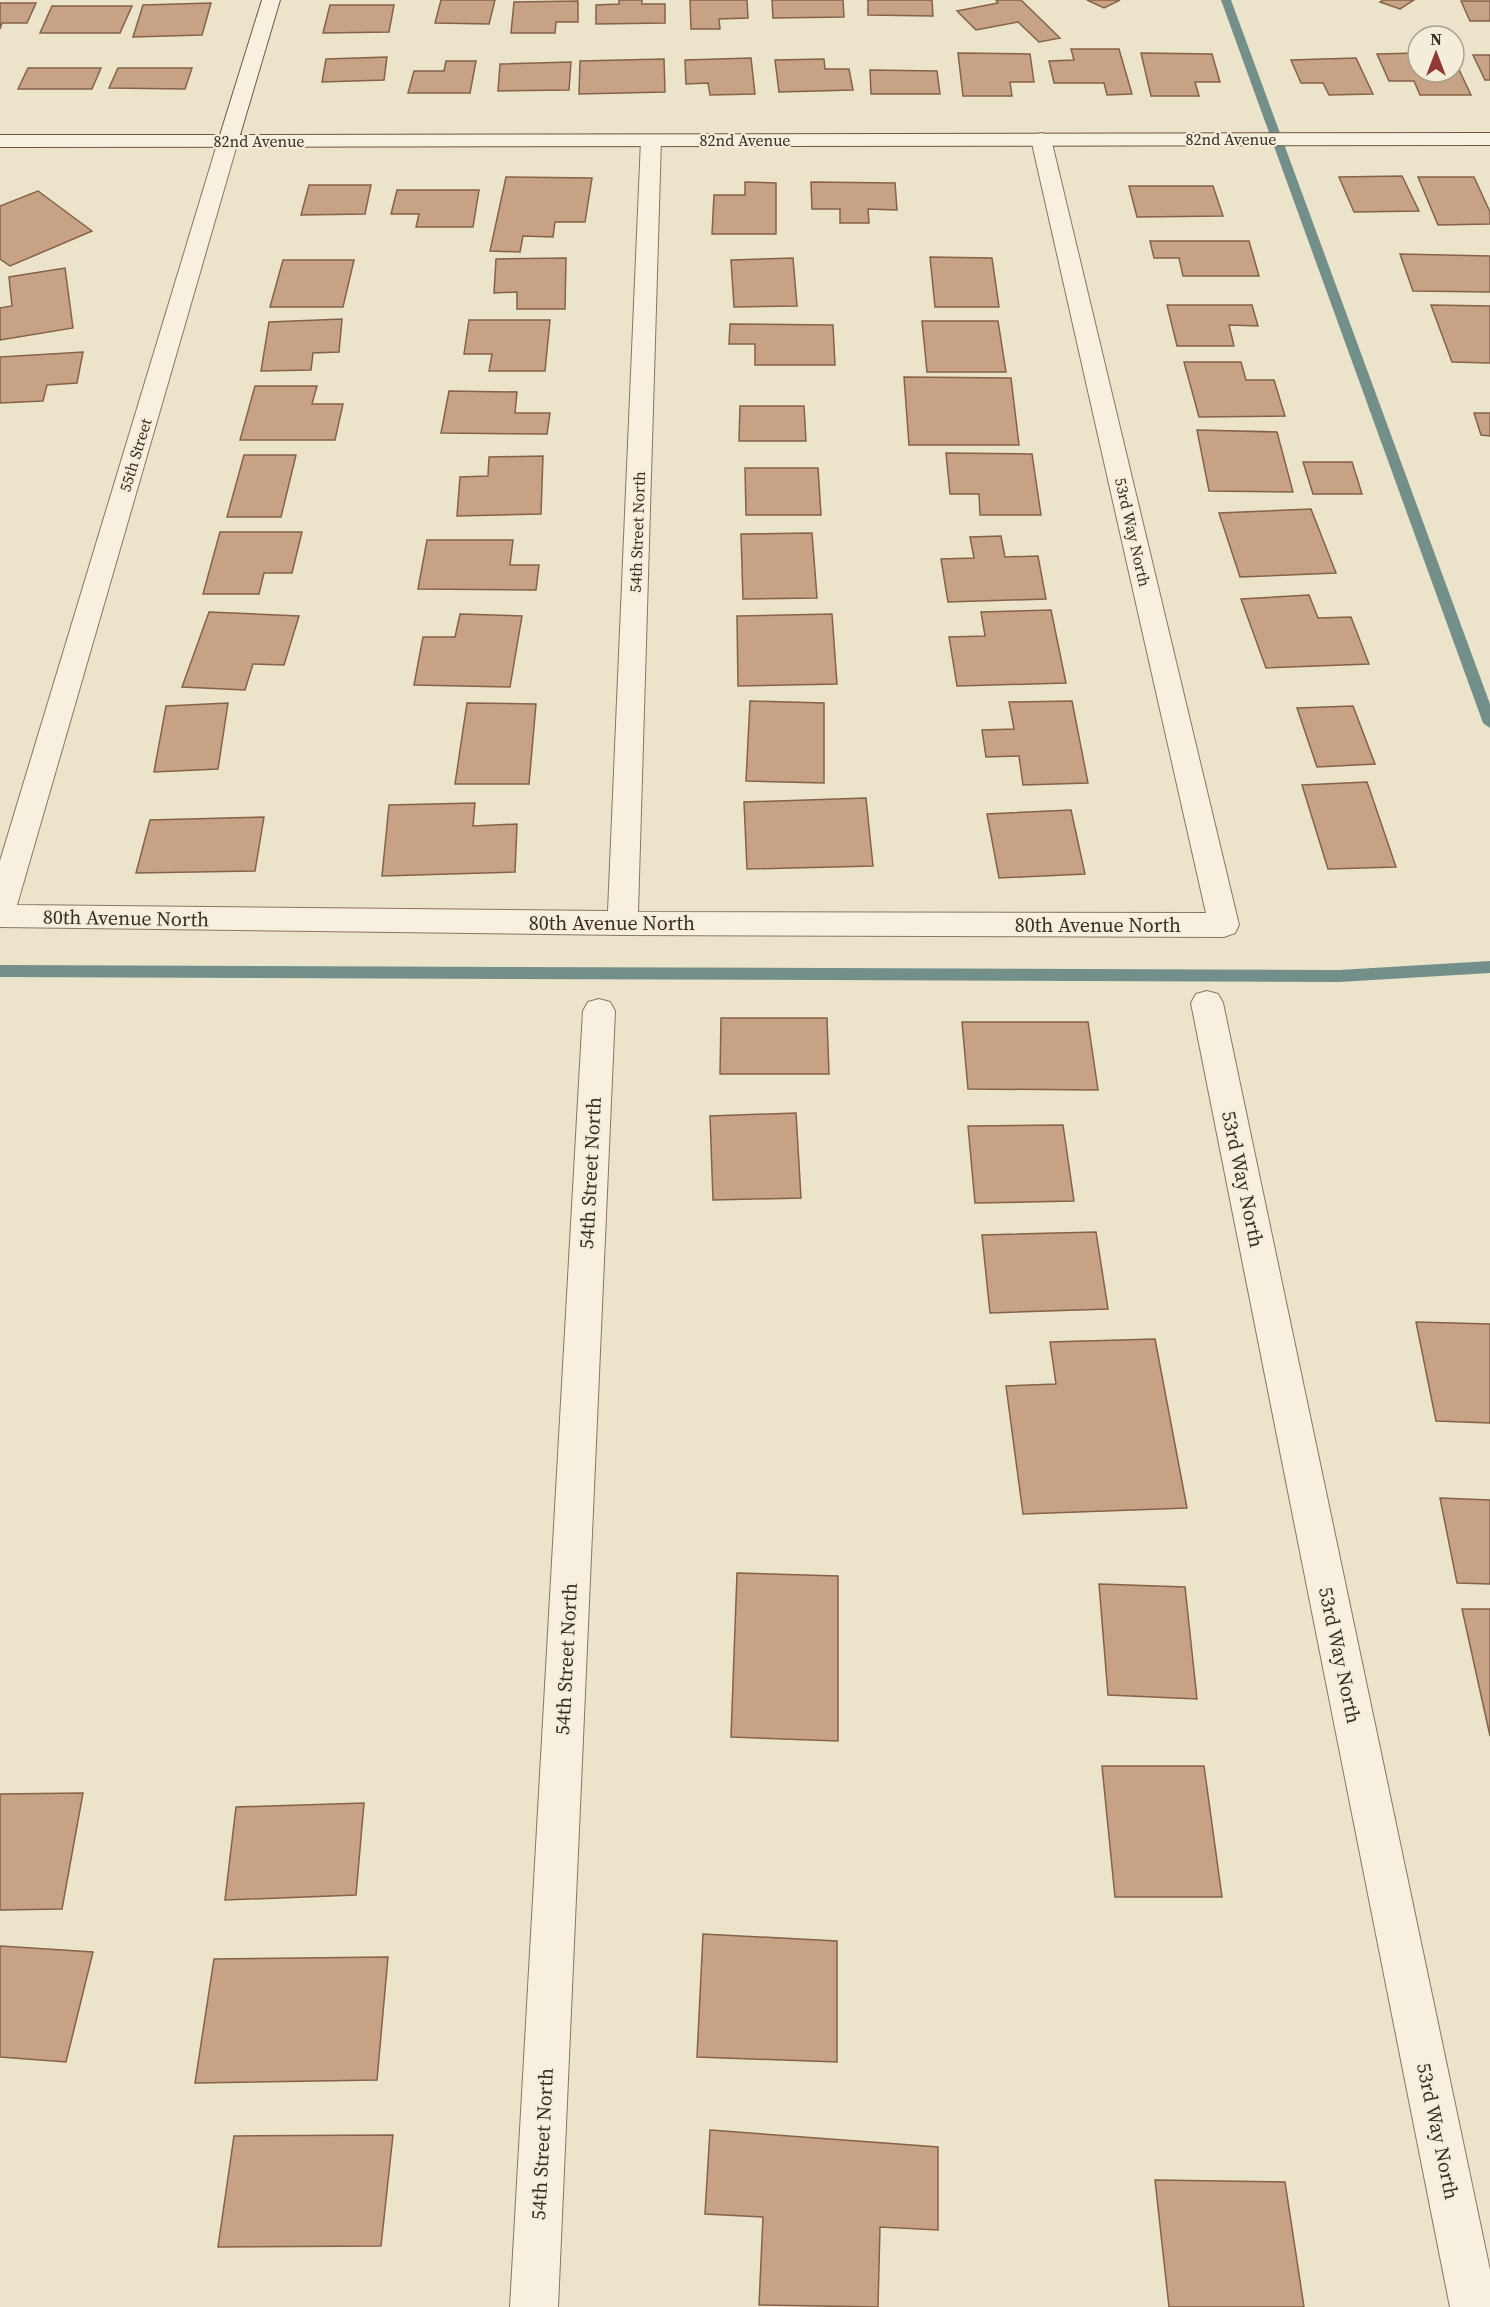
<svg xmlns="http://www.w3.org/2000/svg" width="1490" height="2307" viewBox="0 0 1490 2307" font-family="'Source Serif 4',serif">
	<rect width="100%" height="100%" fill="#ece3cb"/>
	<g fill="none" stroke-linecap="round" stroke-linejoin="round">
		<path fill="#728f89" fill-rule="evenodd" d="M1221 0H1231L1490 704V728L1483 723Z
			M1490 961V973L1339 982 0 977V965L1339 970Z"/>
	</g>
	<path fill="#c7a284" stroke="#856248" stroke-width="1.5" d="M441 0H495L489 24 435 23Z
		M619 0H642V4H665V23L596 24V5L619 4Z
		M690 0H747L748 18 719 19 720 29H691Z
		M772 0H843L844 17 773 18Z
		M868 0H932L933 16 868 15Z
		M996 0H1021L1060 38 1039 42 1018 22 976 30 957 11 998 3Z
		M1087 0H1120L1104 8Z
		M1383 0H1414L1400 9 1380 2Z
		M578 1V22H556L555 33H511L514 2Z
		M1461 1H1490V21H1470Z
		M0 3H36L27 23H2L0 29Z
		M211 3 202 35 133 37 143 5Z
		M330 5H394L389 32 323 33Z
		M52 6H132L120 33H40Z
		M1071 49H1119L1132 94 1107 95 1104 83H1054L1049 61 1074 60Z
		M958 53 1030 54 1034 82H1010L1012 96H963Z
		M1141 53 1212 54 1220 82H1195L1199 96H1151Z
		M1418 53V72H1454V59L1471 95H1420L1414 81H1389L1377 54Z
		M1473 55H1490V80H1485Z
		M387 57 384 80 322 82 326 59Z
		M751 58 755 94 710 95 708 83 686 84 685 60Z
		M1356 58 1373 94 1329 95 1323 83H1301L1291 60Z
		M664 59 665 92 579 94 580 61Z
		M824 59 825 69H849L853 90 779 92 775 60Z
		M446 61H476L470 93H408L414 71H444Z
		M571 62 569 90 498 91 500 64Z
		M28 68H101L92 89H18Z
		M118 68H192L185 89 109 88Z
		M870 70 937 71 940 94H871Z
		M1402 176 1419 211 1354 212 1339 177Z
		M506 177 592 178 585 222H555L553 237 523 236 520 252 490 251Z
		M1418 177H1474L1490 212V224L1438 225Z
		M745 182 776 183V234H712L714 195H745Z
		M811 182 895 183 897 210 868 209 869 223H840V209H812Z
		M309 185H371L365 214 301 215Z
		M1129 186H1213L1223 216 1137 217Z
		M397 190H479L473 227H416L419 214H391Z
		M38 191 92 231 10 266 0 259V206Z
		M1150 241H1249L1259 276H1183L1179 258H1154Z
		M1400 254 1490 256V292L1413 291Z
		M930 257 992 258 999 307H935Z
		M566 258 565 309H517V292L494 293 496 259Z
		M793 258 797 306 734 307 731 260Z
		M283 260H354L343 307H270Z
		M65 268 73 328 0 340V308L12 306 9 277Z
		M1167 305H1252L1258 326 1229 325 1234 346H1177Z
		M1431 305 1490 306V363L1452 362Z
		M342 319 339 352 313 353 311 370 261 371 269 322Z
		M469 320H550L545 371H489L492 354H464Z
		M922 321H998L1006 372H927Z
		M730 324 833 325 835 365H755V344H729Z
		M83 352 77 383 47 385 43 401 0 403V357Z
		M1184 362H1241L1246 380H1274L1285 416 1199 417Z
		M904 377 1011 378 1019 445H909Z
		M255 386H317L312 404H343L335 440H240Z
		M449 391 517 392 515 413H550L547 434 441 433Z
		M740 406H804L806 441H739Z
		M1474 413H1490V436L1481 435Z
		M1197 430 1277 432 1293 492 1209 491Z
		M946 453 1032 454 1041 515H980L979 494H950Z
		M244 455H296L281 517H227Z
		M543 456 541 514 457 516 460 477 488 476 489 457Z
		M1303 462H1352L1362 494H1313Z
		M745 468H818L821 515H746Z
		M1311 509 1336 573 1240 577 1219 513Z
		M220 532H302L292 573H264L259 594H203Z
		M812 533 817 598 743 599 741 534Z
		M1001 536 1005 557 1038 556 1046 599 948 602 941 559 974 558 970 537Z
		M427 540H513L510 565H539L536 590 418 589Z
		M1309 595 1318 618 1351 617 1369 664 1266 668 1241 599Z
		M1051 610 1066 683 957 686 949 637 985 636 981 612Z
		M209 612 299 616 284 665 253 664 245 690 182 687Z
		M460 614 522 616 510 687 414 685 423 637H455Z
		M832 614 837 684 738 686 737 616Z
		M750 701 824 703V783L746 781Z
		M1072 701 1088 783 1023 785 1019 756 986 757 982 730 1014 729 1009 702Z
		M228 703 218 769 154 772 166 706Z
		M467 703 536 704 529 784H455Z
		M1353 706 1375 764 1317 767 1297 708Z
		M1367 782 1396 867 1328 869 1302 785Z
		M866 798 873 866 747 869 744 802Z
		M475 803 473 826 517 824 515 872 382 876 389 805Z
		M1071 810 1085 874 999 878 987 814Z
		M264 817 255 871 136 873 150 820Z
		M721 1018H827L829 1074H720Z
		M962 1022H1088L1098 1090 968 1089Z
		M796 1113 801 1198 713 1200 710 1116Z
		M1063 1125 1074 1201 975 1203 968 1126Z
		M1096 1232 1108 1309 990 1313 982 1235Z
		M1416 1322 1490 1324V1423L1436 1421Z
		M1155 1339 1187 1508 1023 1514 1006 1386 1056 1384 1050 1342Z
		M1440 1498 1490 1500V1584L1457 1583Z
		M737 1573 838 1576V1741L731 1737Z
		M1099 1584 1185 1587 1197 1699 1108 1695Z
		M1462 1609H1490V1736Z
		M1102 1766H1204L1222 1897H1115Z
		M83 1793 62 1909 0 1910V1794Z
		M364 1803 356 1895 225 1900 236 1807Z
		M703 1934 837 1941V2062L697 2057Z
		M0 1946 93 1952 66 2062 0 2057Z
		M388 1957 377 2080 195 2083 214 1959Z
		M710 2130 938 2147V2230L880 2227 878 2307 759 2305 763 2217 705 2214Z
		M393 2135 381 2246 218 2247 234 2136Z
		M1155 2180 1285 2182 1304 2307H1169Z"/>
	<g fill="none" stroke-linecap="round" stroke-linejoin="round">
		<g stroke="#887760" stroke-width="2">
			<path id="street" d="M1041 133 1048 135 1051 139 1239 925 1235 933 1224 937 623 935 0 927V861L218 141 221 137H235L238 141 17 905 608 911 641 140 644 136H658L661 140 638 912 1206 913 1031 139 1034 135Z
				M1207 991 1218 994 1223 1003 1490 2270V2307H1450L1191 1003 1196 994Z
				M599 999 610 1002 615 1011 558 2307H510L583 1011 588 1002Z"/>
		</g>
		<g stroke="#6a5843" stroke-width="2">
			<path id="secondary" d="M262 0H280L240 135 1490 133V145L0 147V135H220Z"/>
		</g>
		<use href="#street" fill="#f7f0de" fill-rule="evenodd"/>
		<use href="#secondary" fill="#f7f0de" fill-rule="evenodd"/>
	</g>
	<g text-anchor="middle" stroke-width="4.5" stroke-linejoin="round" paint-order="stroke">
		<g font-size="16" fill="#392e22" stroke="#f4edda">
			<text x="1231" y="145">82nd Avenue</text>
			<text x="745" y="146">82nd Avenue</text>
			<text x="259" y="147">82nd Avenue</text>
			<text transform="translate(135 455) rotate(-73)" y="6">55th Street</text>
			<text transform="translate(637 532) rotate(-88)" y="6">54th Street North</text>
			<text transform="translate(1133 532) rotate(77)" y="6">53rd Way North</text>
		</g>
		<g font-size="20" fill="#392e22" stroke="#f4edda">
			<text transform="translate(126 918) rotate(1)" y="7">80th Avenue North</text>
			<text x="612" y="930">80th Avenue North</text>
			<text x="1098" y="932">80th Avenue North</text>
			<text transform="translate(590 1173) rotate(-87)" y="7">54th Street North</text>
			<text transform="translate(1243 1179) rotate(78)" y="7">53rd Way North</text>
			<text transform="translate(1340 1655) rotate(78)" y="7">53rd Way North</text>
			<text transform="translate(566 1659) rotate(-87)" y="7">54th Street North</text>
			<text transform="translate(1438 2131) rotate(78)" y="7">53rd Way North</text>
			<text transform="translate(542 2144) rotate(-87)" y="7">54th Street North</text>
		</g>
	</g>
	<g transform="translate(1436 54)"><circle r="28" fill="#f4edda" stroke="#a9a190" stroke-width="1.5"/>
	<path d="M0-4.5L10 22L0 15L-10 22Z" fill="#923835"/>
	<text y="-9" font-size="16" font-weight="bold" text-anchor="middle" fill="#392e22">N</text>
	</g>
</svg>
